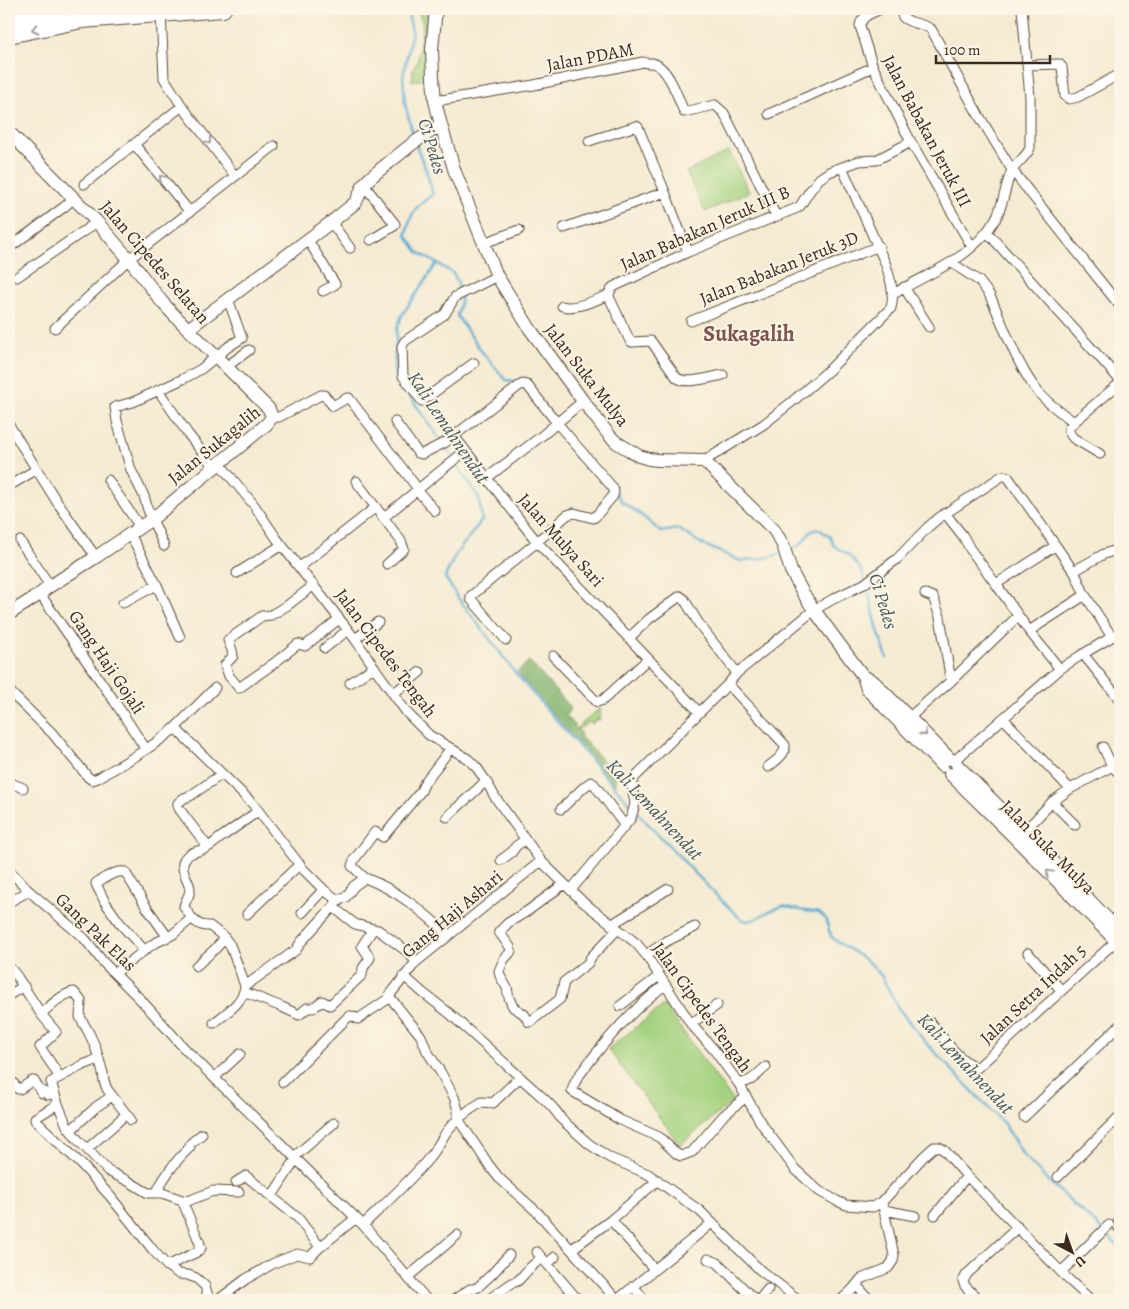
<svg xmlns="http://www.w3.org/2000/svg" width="1129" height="1309" viewBox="0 0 1129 1309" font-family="Alegreya,serif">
	<rect width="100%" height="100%" fill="#fcf5e5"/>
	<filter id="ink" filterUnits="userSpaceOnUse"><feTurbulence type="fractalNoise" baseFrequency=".02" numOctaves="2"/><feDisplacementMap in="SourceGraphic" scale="10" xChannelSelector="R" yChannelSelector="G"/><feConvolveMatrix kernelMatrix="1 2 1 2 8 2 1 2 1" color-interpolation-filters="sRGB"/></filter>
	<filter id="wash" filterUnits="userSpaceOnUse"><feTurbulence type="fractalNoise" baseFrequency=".0096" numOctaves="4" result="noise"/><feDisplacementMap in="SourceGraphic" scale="20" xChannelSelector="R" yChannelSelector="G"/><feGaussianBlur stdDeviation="1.12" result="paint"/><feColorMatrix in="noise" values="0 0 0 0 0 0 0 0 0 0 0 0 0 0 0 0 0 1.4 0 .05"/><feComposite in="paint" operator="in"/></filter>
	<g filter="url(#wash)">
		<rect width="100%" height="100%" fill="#f5ebd2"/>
		<path fill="#a4d27f" stroke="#707e4e" d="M417 9H427C428 33 421 56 427 79L412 81 413 69 417 62 423 24Z
			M729 151 749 192 705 212 686 172Z
			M600 708 601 719 599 720 597 719 592 724 589 722 579 729 577 728Z
			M664 1005 733 1101 680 1145 608 1049Z"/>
		<path fill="#83b46e" stroke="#5f6f46" d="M529 661 571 708 566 715 581 734 580 736 615 774 616 786 517 672Z"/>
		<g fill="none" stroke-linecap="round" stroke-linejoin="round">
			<path stroke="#57acd3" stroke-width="2.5" d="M408 14 412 31 403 77 405 104 414 138
				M416 145 427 173 433 194C413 209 412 210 406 235L418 252 453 273 458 283 459 291
				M437 263 402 315 397 329 394 370 398 379 441 441
				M460 297 461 300 457 316 483 353 506 380 520 382
				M444 445 452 457
				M455 462 479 498 482 520 456 554 445 577 456 595 517 675 597 767 632 806
				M616 492 621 501 645 518 661 532 678 529 702 544 741 561 765 558 780 554
				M788 552 801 544 811 531 819 529 830 537 834 546 849 555 860 568 865 580
				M867 585 877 627 887 658
				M635 810 714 893 740 918 746 921 753 920 775 909 783 906 800 910 819 913 825 918 831 936 835 940 860 956 873 966 882 977 898 1008 927 1044 1005 1125 1023 1155 1044 1177 1094 1222 1120 1248"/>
		</g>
	</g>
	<g filter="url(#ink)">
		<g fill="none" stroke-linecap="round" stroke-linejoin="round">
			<g stroke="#574739" stroke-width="11">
				<path id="street" d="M881 9C872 13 861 16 860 26L873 67 911 142 972 247
					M899 9C901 11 902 14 903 17 909 24 923 23 931 29L978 114 1012 170 1120 306
					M161 13 164 78 182 106 235 176
					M1027 65 1059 64 1062 67 1065 96 1069 99 1078 97 1120 74
					M435 101 534 85 643 62C644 63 651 63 652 63 668 66 678 97 684 112L715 105 724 113 776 216
					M769 114 873 67
					M589 141 636 126 638 127 665 192 688 252
					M134 144 190 212
					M84 184 182 106
					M364 185 395 224 394 226 371 240
					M331 222 350 248
					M564 228 665 192
					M987 232 1120 380
					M308 240 335 284 334 285 323 291
					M484 243 519 230
					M9 248 64 207 74 198
					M952 263 979 281 989 294C1005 327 1015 363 1038 392 1048 404 1062 413 1074 422L1120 383
					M17 277 97 222
					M904 287 929 327
					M892 295C929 272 971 260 995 220 1001 210 1004 196 1007 184 1009 179 1010 173 1013 169 1018 162 1026 157 1030 148V97L1022 9
					M562 306C575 310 595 300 609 295
					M691 321 879 246
					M55 328 129 259 274 146
					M474 363 422 401 403 376 402 346 405 341 445 314 455 297 497 276
					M226 367 249 350
					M723 375C711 377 688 385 677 378L651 341 632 342 630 341 610 299 609 295V293L613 287 688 252 797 208 800 206 809 192 819 179 829 172 859 161 876 160 911 142
					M158 390 188 434 214 467
					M583 401 544 434 487 478 537 542 699 712
					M272 417H279L321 395H324L333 406 347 398H349L418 489
					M395 422 418 453 422 454 446 442 519 386 523 384 527 385 557 423 613 488 614 492 613 496 595 517 593 518 574 513 567 515 537 542 471 596V599L506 640
					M1074 422 1069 428V432L1073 438 1100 454
					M9 425 57 502 96 557
					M454 436 487 478
					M704 461 764 424 793 401 829 370 891 308C895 294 890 278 886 265L842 167
					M219 463 254 505 277 539 355 639 379 674 407 713 429 735 468 759 477 768 486 781 495 797 541 861 583 902 636 943 646 955 691 1024 715 1051 739 1084 761 1123 795 1169 819 1191 837 1201 846 1205 873 1207 882 1202 924 1156 934 1147H939L944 1150 967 1176 1069 1280 1091 1300
					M108 480 140 527
					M356 481 401 541 404 549 387 564
					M9 486 37 469
					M417 490 435 511
					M945 513 963 536 970 549 996 584
					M383 518 465 451
					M130 534 157 585 180 637
					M20 541 50 586
					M164 546 148 510 144 496 131 470 117 421 115 407 133 402 183 379 201 369 228 347 242 338 228 299
					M1055 546 996 584 1029 631 1060 669
					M300 567 376 507
					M1074 571 1085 595 1112 637
					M237 573 282 545
					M314 585 288 605 271 615 262 616 228 640 232 650 233 656 225 665 229 676 239 688 273 664 298 644 305 646 339 619
					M40 594 115 702 143 745 147 749
					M925 594 933 597 940 617 951 681
					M123 603 157 585
					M1029 631 1085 595
					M629 638 649 619 680 596 684 599 699 624 737 673
					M355 639 378 622
					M325 648 348 630
					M1083 654 1120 700
					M553 656 597 702 603 700 648 659
					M350 683 374 667
					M728 684 785 745C786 755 775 761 768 767
					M9 691 52 733 88 777 92 780C99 779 105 773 112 770 135 757 155 745 175 728L253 804 303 869 325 891 339 901
					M393 694 420 672
					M1003 718 1070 789
					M905 721 951 681 1018 616
					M175 728 215 688
					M1103 747 1112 766 1120 774
					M954 761 1060 669 1083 654 1120 632
					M9 781 13 784 23 788
					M1052 802 1075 825
					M561 809 584 787 591 782 594 784 625 826
					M447 817 486 781
					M1020 836 1052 802 1070 789 1120 762
					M208 847 180 810 178 806V803L184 798 190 796 222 774
					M501 860 512 852 516 846 525 840
					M9 870 29 891 85 939 103 962 141 1000 185 1049 363 1225 427 1300
					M365 878 352 866 354 860 375 832 383 837 421 791 425 782 451 748
					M564 884 529 910 508 923 499 932 510 947 511 951 509 954 504 959 499 971 500 976 507 988 509 998 513 1007 524 1014 529 1022H530L560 999 564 982 588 963 591 957 617 930
					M571 890 631 818 635 804 632 785 634 778 728 684 737 673 814 610 835 598 864 584 897 559 928 527 940 517 1002 476H1005L1008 477 1072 569 1074 571 1104 554 1120 549
					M9 902 29 891
					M333 907 355 924 378 930 408 952 416 962
					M302 913 323 890
					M247 914 300 864
					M611 925 668 889
					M144 950 119 922 105 902 96 884V883C105 878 115 870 125 872L147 908 167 936
					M1028 953 1061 990
					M646 955 667 941 695 927
					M196 966 215 949 225 938
					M9 967 16 975 41 1014C50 1006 62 994 74 992L81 1001 80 1017 89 1033 95 1046 103 1073 104 1081 107 1089 131 1120
					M115 973 153 944 172 935 192 918
					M665 985C636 1006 612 1033 590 1061 584 1070 574 1079 572 1091L620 1120 659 1137 677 1154 681 1156 692 1152 723 1116 746 1097
					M245 986 240 971 230 945 224 937 210 926C196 927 191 917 184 907 185 900 190 896 190 889 189 880 181 872 183 863 185 853 196 852 204 849 210 847 215 842 220 838 233 829 246 820 258 811
					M244 992 282 1007 299 1015 307 1008H313L322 1001 330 1005 362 975 363 968 370 958 362 946 373 929
					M9 995 24 986
					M389 996 421 1036 427 1051 441 1073 454 1097 458 1110V1119L481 1153 488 1164 499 1178 537 1212 617 1300
					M620 1006 659 976
					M41 1014 56 1032 40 1047 54 1068 59 1077
					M214 1023C225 1014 244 1002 245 986L296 950 301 942 339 900 346 897 354 886 365 878C399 891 423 912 449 935
					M931 1023C944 1039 958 1060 977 1068L1116 941
					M691 1024 717 1005
					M99 1059 83 1065 51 1082 58 1104 67 1126 78 1140 108 1171 128 1181 148 1193H162L182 1200 188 1201 213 1191 239 1192
					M520 1077C532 1089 554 1105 561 1119L589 1144 610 1158 648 1174 693 1206 700 1211 760 1270 799 1300
					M9 1078 18 1089H20L32 1081H34L42 1093 45 1092 48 1095 54 1092
					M214 1078 240 1054
					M283 1082 349 1016H352L358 1019 388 999 389 996 416 962 541 861
					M739 1084C742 1083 745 1082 748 1081 756 1078 760 1071 766 1067
					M58 1104 35 1118V1120L81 1164 110 1196 153 1250 167 1266 179 1274 188 1275 196 1278 205 1286 209 1300
					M1024 1117 1120 1025
					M71 1130 96 1107 112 1096
					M87 1149 122 1118
					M294 1157 334 1123
					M1058 1177 1120 1116
					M236 1182 246 1176 298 1218 320 1247
					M156 1193C165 1175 175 1161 190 1147V1144L202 1134
					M272 1196 296 1159
					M884 1210 915 1216
					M935 1215 967 1176
					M611 1220 654 1269
					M363 1225C386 1203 410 1181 430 1157 437 1149 441 1140 447 1131 456 1119 470 1109 482 1102L493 1103 520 1077 449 1013 422 992 404 976
					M572 1249 611 1220 658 1180
					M537 1252 578 1300
					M708 1259 718 1263 755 1300
					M547 1264 555 1257
					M167 1266 197 1252 201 1248 199 1241 182 1200
					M1061 1272 1109 1225
					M408 1277 457 1235
					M856 1285 870 1300
					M633 1286 645 1300
					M218 1300 246 1279 274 1263 297 1254 310 1257 319 1248 356 1218
					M454 1300 470 1289H474L478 1287 492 1274 509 1255
					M488 1300 512 1283C520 1282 522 1275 528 1270 532 1265 537 1262 541 1258
					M617 1300 712 1223
					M759 1300 768 1289
					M841 1300 852 1290 861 1279 888 1268 893 1261 894 1255 882 1202
					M979 1300 965 1286 963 1281 967 1274 1018 1227"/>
			</g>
			<g stroke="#574739" stroke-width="14">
				<path id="secondary" d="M436 9 432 49 433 78 435 101 441 125 455 172 497 276 530 329 583 401 609 435 616 442 639 456 649 459 658 460 704 461 774 530 783 545 791 571 803 593 814 610 863 676 867 689 942 766
					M9 132 97 222 129 259 162 302 173 314 269 409 272 417 267 424 152 519 96 557 47 588 40 594 9 614
					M188 329 334 220 356 202 364 184 371 177 412 144 441 125
					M863 676 874 682 950 759
					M957 765 1024 832 1120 932
					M950 774 1016 839 1120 945
					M1120 1222V1227"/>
			</g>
			<g stroke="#574739" stroke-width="18">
				<path id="highway" d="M9 21 63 9
					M9 35 82 20 223 9"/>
			</g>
			<use href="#street" stroke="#fff" stroke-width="9"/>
			<use href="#secondary" stroke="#fff" stroke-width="12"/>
			<use href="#highway" stroke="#fff" stroke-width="16"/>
		</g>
		<defs><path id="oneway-chevron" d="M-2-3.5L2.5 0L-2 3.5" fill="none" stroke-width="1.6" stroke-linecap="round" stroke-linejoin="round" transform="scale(1.25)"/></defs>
		<g stroke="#a79f9a">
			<use href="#oneway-chevron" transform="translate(35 29) rotate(168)"/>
			<use href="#oneway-chevron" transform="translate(208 141) rotate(53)"/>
			<use href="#oneway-chevron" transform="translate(162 178) rotate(-130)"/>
			<use href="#oneway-chevron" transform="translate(924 733) rotate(45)"/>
			<use href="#oneway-chevron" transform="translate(1049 873) rotate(-134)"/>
		</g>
	</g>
	<g text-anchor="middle" stroke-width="4" stroke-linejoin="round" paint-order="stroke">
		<g font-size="18" fill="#3b2a1e" stroke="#fcf5e5">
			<text transform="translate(590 57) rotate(-11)" y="6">Jalan PDAM</text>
			<text transform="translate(927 131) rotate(62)" y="6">Jalan Babakan Jeruk III</text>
			<text transform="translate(705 228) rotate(-24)" y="6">Jalan Babakan Jeruk III B</text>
			<text transform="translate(155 262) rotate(49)" y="6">Jalan Cipedes Selatan</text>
			<text transform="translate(779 268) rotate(-22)" y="6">Jalan Babakan Jeruk 3D</text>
			<text transform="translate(587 375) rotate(52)" y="6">Jalan Suka Mulya</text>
			<text transform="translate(214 445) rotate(-39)" y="6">Jalan Sukagalih</text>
			<text transform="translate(561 540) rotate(48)" y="6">Jalan Mulya Sari</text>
			<text transform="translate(386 653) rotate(53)" y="6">Jalan Cipedes Tengah</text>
			<text transform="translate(107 662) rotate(56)" y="6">Gang Haji Gojali</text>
			<text transform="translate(1048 847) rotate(45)" y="6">Jalan Suka Mulya</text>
			<text transform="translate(452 914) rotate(-40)" y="6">Gang Haji Ashari</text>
			<text transform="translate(96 932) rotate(44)" y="6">Gang Pak Elas</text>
			<text transform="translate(1033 994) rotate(-43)" y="6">Jalan Setra Indah 5</text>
			<text transform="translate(702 1007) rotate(54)" y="6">Jalan Cipedes Tengah</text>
		</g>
		<g font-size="19" font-style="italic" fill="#45585d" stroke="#fcf5e5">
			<text transform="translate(433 146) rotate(73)" y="7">Ci Pedes</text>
			<text transform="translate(449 427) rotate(56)" y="7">Kali Lemahnendut</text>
			<text transform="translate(884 601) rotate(73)" y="7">Ci Pedes</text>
			<text transform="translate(655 809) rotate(47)" y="7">Kali Lemahnendut</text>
			<text transform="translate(966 1063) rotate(47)" y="7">Kali Lemahnendut</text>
		</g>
		<g font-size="22" font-weight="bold" fill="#7d534b" stroke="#fcf5e5">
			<text x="749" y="341">Sukagalih</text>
		</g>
	</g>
	<rect width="1129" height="1309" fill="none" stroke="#fcf5e5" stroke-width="30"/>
	<g transform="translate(1072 1252) rotate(139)" stroke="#fcf5e5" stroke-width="4" paint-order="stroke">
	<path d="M0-4L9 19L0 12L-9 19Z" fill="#3b2a1e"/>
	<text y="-8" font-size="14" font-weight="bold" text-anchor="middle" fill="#3b2a1e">U</text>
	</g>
	<path d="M936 55v8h114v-8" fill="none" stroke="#3b2a1e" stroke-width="2.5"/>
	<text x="944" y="55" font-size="15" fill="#3b2a1e" stroke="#fcf5e5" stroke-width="4" paint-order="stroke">100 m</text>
</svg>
